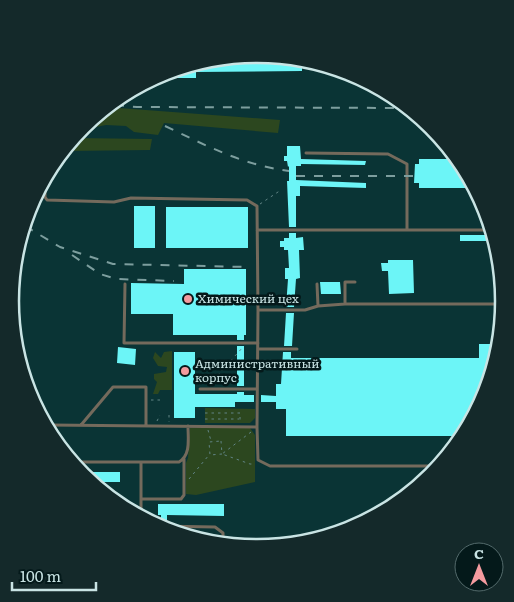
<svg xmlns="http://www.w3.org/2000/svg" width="514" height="602" viewBox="0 0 514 602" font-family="Literata,serif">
	<rect width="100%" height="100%" fill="#0a3435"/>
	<path fill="#2c471f" d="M109 108H119L280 120 278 133 164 123 158 135 134 132 126 126 106 125 80 130 83 126Z
		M74 138 152 139 150 150 66 151Z
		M172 351V390H160L158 394H153L157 382 154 379V374L166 372 167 367 158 366 153 358 155 352 161 358 164 352Z
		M205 408 255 409V418L250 423H205Z
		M190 428H250L255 435V482L196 495 186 494V463L188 458Z"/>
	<path fill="#6cf5f7" d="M257 54 302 63V71L196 72V78H154L163 73Z
		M287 146H300L301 159 366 161 365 165 301 164V166H296V180L366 183V188L300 186V196H296V227H289L287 181H289V166L288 167 287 161H284V156H287Z
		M419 159H454L473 188H419V183H414L415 164H419Z
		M134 206H155V248H134Z
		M166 207H248V248H166Z
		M289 233H296V238L303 237 304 250H299L300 278 296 279 294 307H286L288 279H285V268H289L288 250H284V247H280V241H284V238H289Z
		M460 235H491L492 241H460Z
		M388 260H413L414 293 389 294 388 271H382L381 263H388Z
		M184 269H246V335H244V340H237V335H173V314H131V283L184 284Z
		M320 282H340L341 294H321Z
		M286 313H294L292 346H284Z
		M479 344H492V347L489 350 492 353V361L485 396 458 436H286V409H276V402H261V395L276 396V384H281L283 352H291V358H479Z
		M237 346H244V386H237Z
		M118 347 136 349 135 365 117 363Z
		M174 352H195V394H237V392H244V395H254V402H235V407H195V418H174Z
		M80 472H120V482H92Z
		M158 504H224V516L167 515V520H161V515H158Z"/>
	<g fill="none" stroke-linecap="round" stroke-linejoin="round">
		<path stroke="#618485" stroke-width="1" stroke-dasharray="2.5 4" stroke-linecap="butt" d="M260 204 281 190
			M209 385 243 347
			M151 400H160
			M205 413H240V423
			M169 415V422
			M205 419H239
			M157 421 160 415
			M208 430 211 441
			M251 432 222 454 250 464H255
			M221 441 222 454 210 455 209 442Z
			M189 479 209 455"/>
		<path stroke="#746a5c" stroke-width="3" d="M306 153 388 154 407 164V230
			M45 182V197L47 200 114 202 131 198 247 200 257 206 258 310
			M257 230H490
			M125 284 124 343H258
			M317 284 318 306
			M345 304V282H355
			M258 349H297
			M492 350H494
			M200 389H257
			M49 425 257 427 258 310H305L318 306 345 304H503
			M81 425 113 387H146V426
			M257 427 258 460 270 466H438
			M81 462H179C191 455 188 439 188 426
			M141 463V515
			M141 499H181L184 495V459
			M157 526 215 527 223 533V541
			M255 547H263"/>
		<path stroke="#7d9e9e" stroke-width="2" stroke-dasharray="9 9" stroke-linecap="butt" d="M115 105 137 107 404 108
			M165 126C207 146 243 165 289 171
			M296 176H414
			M486 225H489
			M25 226 60 247 113 264 249 267
			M72 255 100 274 116 279 174 281"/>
	</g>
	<g fill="#f49b9f" stroke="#04191a" stroke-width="2">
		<circle cx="188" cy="299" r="5"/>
		<circle cx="185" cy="371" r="5"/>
	</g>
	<g text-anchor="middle" stroke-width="5" stroke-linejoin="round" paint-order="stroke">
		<g font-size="12" fill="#c9e4e4" stroke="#04191a" text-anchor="start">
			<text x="198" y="303">Химический цех</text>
			<text x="195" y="368">Административный<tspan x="195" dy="14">корпус</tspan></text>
		</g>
	</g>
	<path d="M0 0H514V602H0ZM19 301a238 238 0 1 1 476 0a238 238 0 1 1-476 0Z" fill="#14292a" fill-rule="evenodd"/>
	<path fill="none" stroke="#c9e4e4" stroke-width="2.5" d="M19 301a238 238 0 1 1 476 0a238 238 0 1 1-476 0Z"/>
	<g transform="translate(479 567)"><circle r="24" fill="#04191a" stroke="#536a6b"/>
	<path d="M0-4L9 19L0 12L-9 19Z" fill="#f49b9f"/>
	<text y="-8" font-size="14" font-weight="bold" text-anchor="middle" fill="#c9e4e4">С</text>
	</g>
	<path d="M12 582v8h84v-8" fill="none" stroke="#c9e4e4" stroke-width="2.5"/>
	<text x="20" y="582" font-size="15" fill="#c9e4e4" stroke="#04191a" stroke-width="4" paint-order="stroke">100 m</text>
</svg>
